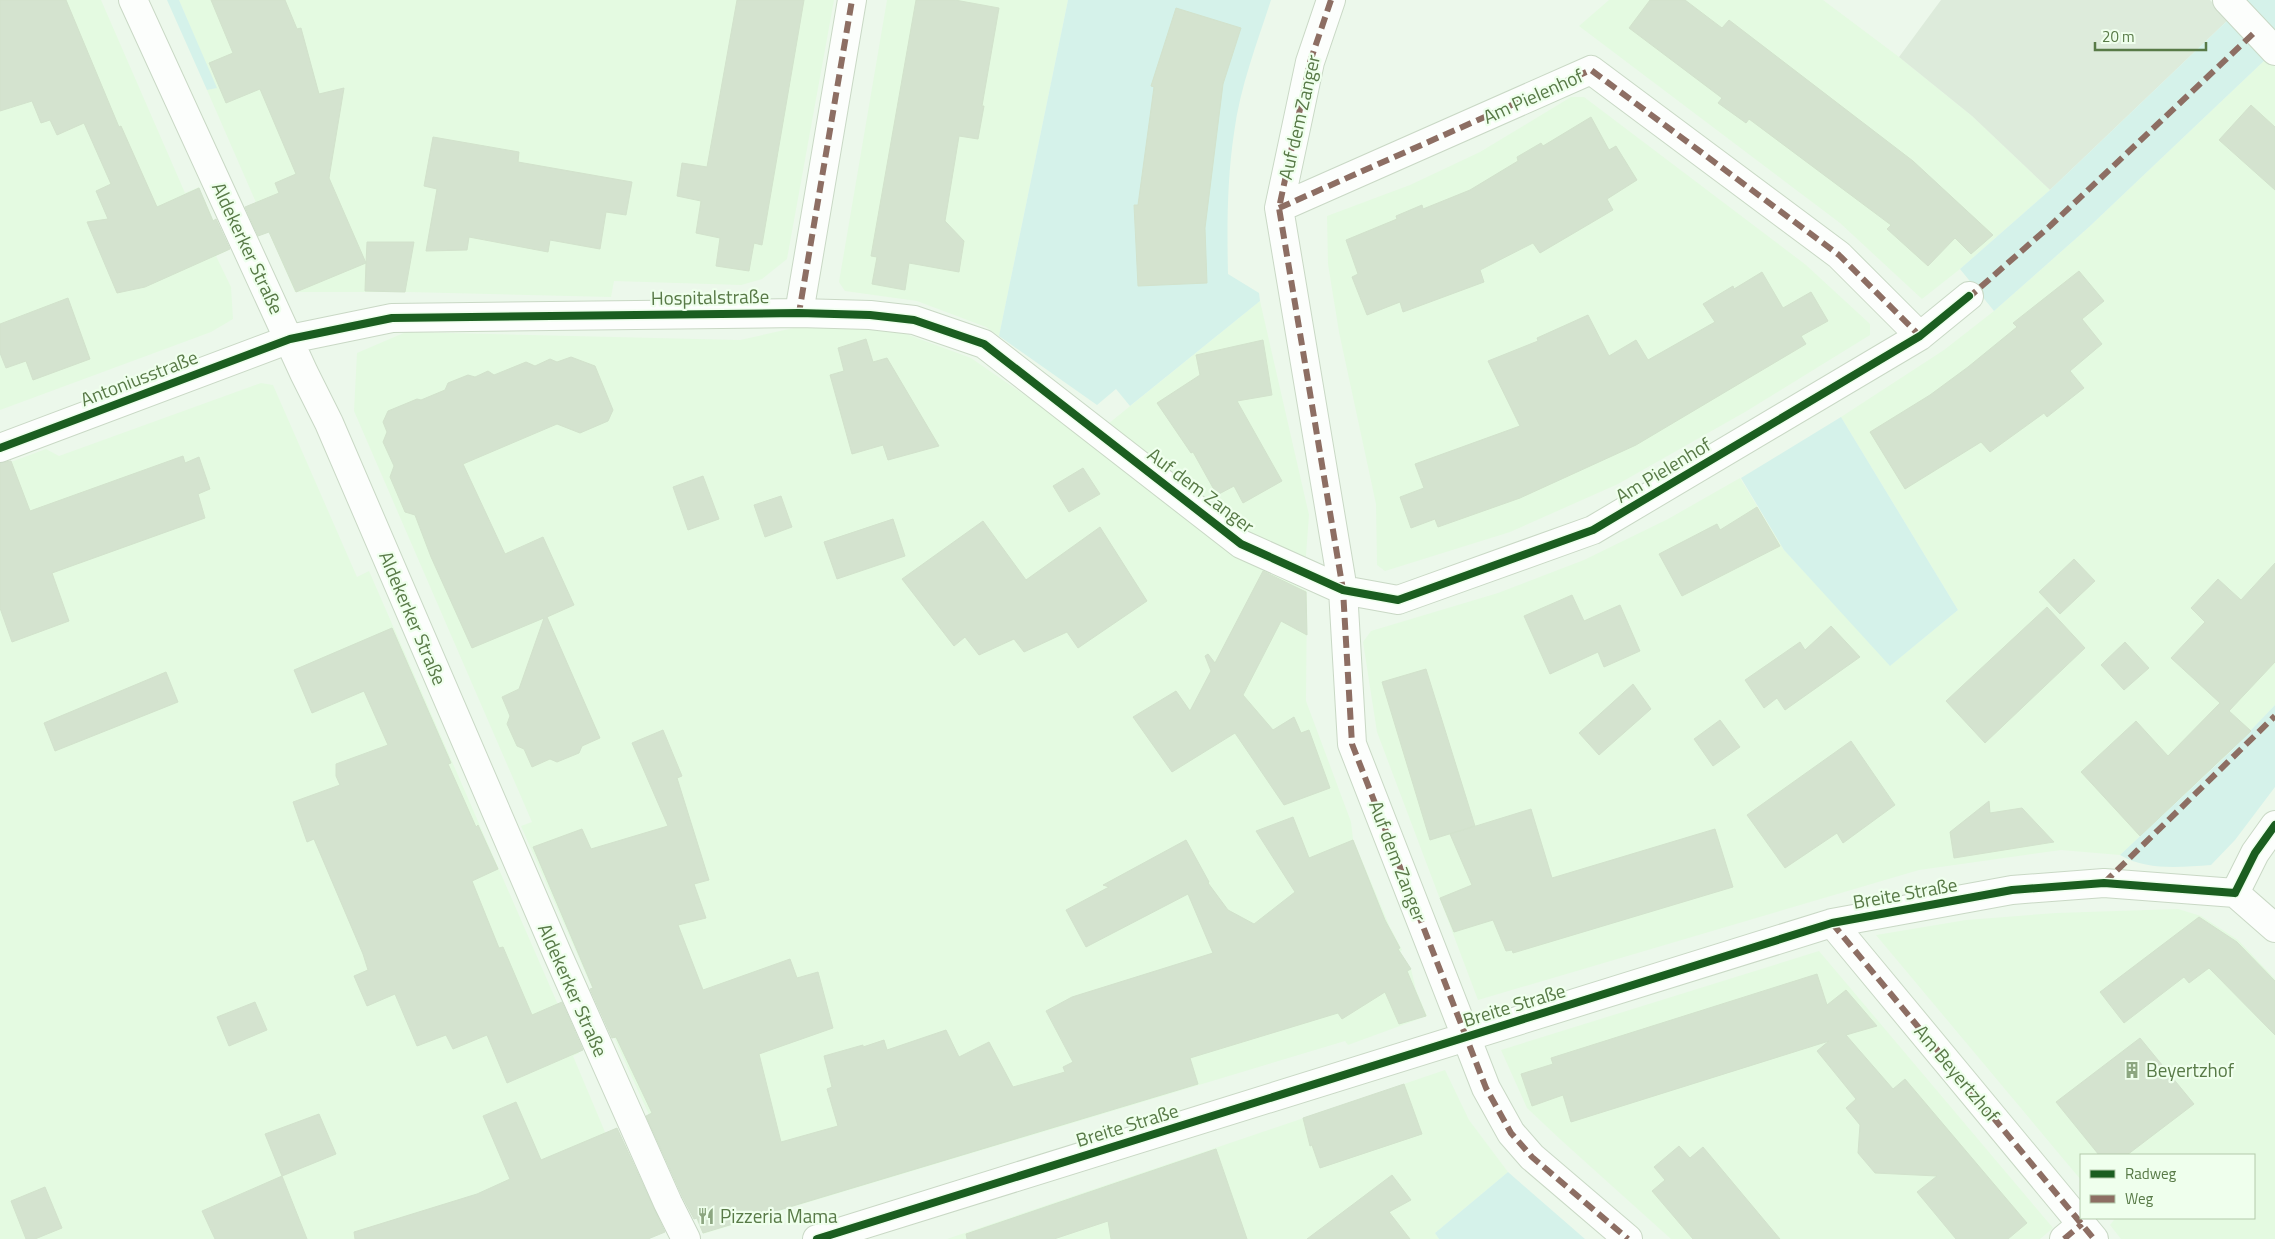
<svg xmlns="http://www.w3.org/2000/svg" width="2275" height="1239" viewBox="0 0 2275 1239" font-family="'Titillium Web',sans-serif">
	<rect width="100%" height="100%" fill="#ecf8eb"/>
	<path fill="#e4fae1" d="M0 0H101L185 193 199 187 227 251 216 256 231 287 233 319 211 332 0 410Z
		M179 0H834L787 259 762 279 741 285 614 281 611 297 408 292H295L207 90 216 88Z
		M887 0H1068L999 336 986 327 917 301 845 291 839 282Z
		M1609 0H1823L1899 57 1972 116 2050 190 1960 269 1922 299 1840 223 1579 26Z
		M2266 59 2275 67V705L2229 753 2120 855 2061 850 1919 870 1478 1000 1377 732 1363 642 1371 631 1498 593 1584 560 1668 519 1740 478 1784 550 1891 665 1958 610 1841 417 1944 350 1994 311 2089 227Z
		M1571 97H1584L1806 265 1870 324V335L1745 412 1618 484 1510 532 1385 571 1377 565 1376 504 1339 332 1328 264 1327 216 1410 185 1480 152Z
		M1260 301 1309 515 1305 568 1239 533 1108 424Z
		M816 323H839L906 334 971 358 1107 452 1242 556 1307 591 1306 701 1351 822 1353 839 1389 925 1402 950 1400 952 1411 969 1416 990 1427 1016 1348 1045 1345 1041 703 1234 598 1002 521 826 532 822 354 411 357 353 406 332 740 340Z
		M261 383 273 385 357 577 369 571 579 1053 573 1056 650 1239H0V466L46 449 59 456Z
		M2178 909 2201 916 2238 940 2275 979V1239H2121L2110 1225 2114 1220 2113 1218H2254V1155H2081V1180L1876 935 1966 920 2056 913Z
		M1819 951 2053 1228 2040 1239H1671L1561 1140 1527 1108 1501 1050Z
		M1445 1070 1469 1120 1508 1172 1435 1233 1439 1239H947Z"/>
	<path fill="#ddebdb" d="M1941 0H2210L2229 19 2050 190 1972 116 1899 57Z"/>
	<path fill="#d5f2ea" d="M167 0H179L217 88 207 90Z
		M1068 0H1271C1257 43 1240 87 1234 133 1227 180 1227 227 1228 274L1259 293 1260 301 1130 406 1116 389 1097 405 999 336Z
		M2245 0H2275V35Z
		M2229 19 2266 59 2089 227 1994 311 1960 269 2050 190Z
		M1841 417 1958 610 1890 666 1784 550 1741 478Z
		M2275 705V787L2235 840 2211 865C2180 867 2148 871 2120 855L2229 753Z
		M1508 1172 1585 1239H1439L1435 1233Z"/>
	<path fill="#d4e3cf" stroke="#d2e2cc" d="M0 0H66L119 127 121 126 157 207 199 188 213 221 216 219 230 249 145 287 117 293 87 222 108 219 96 191 111 184 84 123 57 135 50 120 41 123 32 101 0 111Z
		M211 0H285L297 29 301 28 319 94 344 88 329 178 366 263 367 242H414L405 292 365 291 366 263 296 292 269 232 258 236 245 207 279 193 275 183 296 174 260 89 226 103 209 63 233 53Z
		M737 0H804L762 245 754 243 749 271 716 266 720 238 696 233 701 201 677 196 682 163 707 167Z
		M916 0H955L999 8 982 106H984L978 139 959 136 945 221 964 241 959 272 909 263 905 290 872 284 877 257 871 256Z
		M1650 0H1685L1722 28 1729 20 1913 161 1993 235 1971 254 1955 238 1928 266 1887 229 1891 225 1749 119 1746 123 1718 103 1722 98 1629 28Z
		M1176 8 1241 28 1223 84 1205 228 1207 283 1138 286 1134 205H1138L1154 87 1151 86Z
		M2251 105 2275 127V190L2219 140Z
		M1591 117 1609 150 1616 146 1637 180 1607 199 1613 210 1540 253 1533 243 1480 270 1484 282 1403 312 1400 302 1367 315 1352 277 1358 274 1346 240 1397 219 1396 216 1422 205 1423 209 1470 190 1518 161 1517 157 1541 143 1543 146Z
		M433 137 519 152 518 162 632 182 626 215 606 212 600 249 550 240 548 252 469 237 467 250 426 251 437 189 424 186Z
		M2079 271 2104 301 2082 319 2102 344 2070 371 2084 388 2047 417 2044 413 1990 452 1981 442 1905 489 1870 432 1930 395 1968 367 2017 327 2013 323Z
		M1762 272 1783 308 1811 292 1828 321 1801 336 1806 344 1636 445 1577 472 1520 498 1438 527 1435 519 1411 528 1400 497 1424 488 1415 464 1520 426 1488 361 1538 341 1537 338 1588 315 1609 356 1636 340 1648 360 1715 322 1703 304 1733 286 1734 289Z
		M68 298 90 359 33 380 26 361 6 368 0 353V324Z
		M866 339 873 362 887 358 939 446 888 460 883 445 852 454 830 375 844 371 838 348Z
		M1263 340 1272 395 1237 401 1282 481 1243 503 1234 486 1217 495 1193 452 1191 453 1157 403 1200 375 1196 355Z
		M571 357 595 366 613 410 608 421 580 433 557 424 463 464 505 554 543 537 574 605 547 617 600 738 582 746 579 753 557 762 550 759 532 767 524 749 517 746 507 724 510 716 502 697 519 689 544 618 472 648 431 557 415 515 405 512 390 477 394 466 383 442 387 432 383 422 388 411 417 399 421 400 445 390 448 383 468 375 475 377 488 371 494 375 526 362 535 366 550 359 557 362Z
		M183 456 185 463 199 457 210 489 198 494 205 518 52 573 69 621 12 642 0 608V463L11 461 30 511Z
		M1083 468 1100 494 1069 512 1053 486Z
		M703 476 719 519 688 530 673 487Z
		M781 496 792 527 765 537 754 505Z
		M1757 507 1780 546 1682 596 1659 554 1717 524 1720 530Z
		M893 519 905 556 837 579 824 542Z
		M983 521 1026 580 1100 527 1147 601 1078 648 1067 632 1024 652 1014 639 979 655 965 637 954 646 902 579Z
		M2074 559 2095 581 2060 614 2039 592Z
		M2275 563V662L2229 711 2251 731 2140 836 2081 772 2136 721 2168 756 2220 703 2171 658 2205 622 2191 608 2218 579 2241 600Z
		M1263 571 1306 592 1307 635 1281 621 1243 695 1273 730 1294 717 1301 733 1309 730 1330 788 1284 805 1235 733 1172 772 1133 717 1176 691 1190 711 1211 671 1205 656 1208 654 1215 663Z
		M1572 595 1584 621 1620 605 1640 651 1604 667 1598 652 1550 674 1524 616Z
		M2047 607 2085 648 1985 743 1946 701Z
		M1831 626 1860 657 1785 710 1777 698 1764 708 1745 680 1800 642 1805 650Z
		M392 628 451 763 448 764 476 827 478 825 498 869 472 881 499 948 503 947 532 1015 562 1002 583 1050 507 1083 487 1035 453 1049 446 1035 417 1046 395 994 367 1006 354 976 368 970 363 954 314 839 307 842 293 802 340 785 336 776V764L388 745 364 691 312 713 294 670Z
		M2125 642 2149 668 2124 690 2101 665Z
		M1426 669 1475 826 1430 840 1382 682Z
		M166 672 178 702 55 751 44 723Z
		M1633 684 1651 709 1599 755 1579 733Z
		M1720 720 1740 747 1713 766 1694 739Z
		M663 730 682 776 677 778 709 880 694 884 706 918 678 925 703 990 790 959 797 978 818 972 833 1028 759 1054 781 1142 838 1126 827 1089 832 1087 824 1056 863 1045V1047L884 1040 887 1050 946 1030 959 1057 989 1042 1013 1087 1065 1072 1063 1067 1073 1062 1046 1011 1072 997 1213 953 1188 894 1086 947 1066 910 1109 887 1103 885 1186 840 1209 882 1208 883 1228 910 1254 924 1295 892 1256 831 1293 817 1309 858 1353 840 1385 920 1400 948 1398 949 1411 969 1407 971 1426 1016 1399 1024 1385 992 1342 1019 1338 1013 1190 1058 1198 1084 703 1233 697 1218 694 1219 682 1196 646 1116 652 1113 616 1037 612 1038 590 989 593 988 533 847 582 829 591 849 668 826 632 743Z
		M1851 741 1895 805 1843 843 1837 833 1785 868 1747 815Z
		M1989 801 1990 813 2022 808 2054 842 1954 858 1950 832Z
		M1531 809 1552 878 1715 829 1733 887 1513 953 1512 950 1506 951 1493 920 1454 932 1440 898 1472 885 1450 834Z
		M2199 917 2237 942 2275 981V1035L2209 968 2189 983 2184 977 2124 1023 2100 992Z
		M1817 974 1827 1005 1846 990 1877 1026 1846 1035 1893 1089 1905 1079 2027 1223 2008 1239H1956L1917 1192 1937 1176 1875 1173 1858 1153 1860 1125 1846 1108 1856 1099 1817 1051 1829 1041 1571 1122 1563 1095 1532 1106 1521 1074 1553 1064 1551 1058Z
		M255 1002 267 1030 229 1046 217 1017Z
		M2140 1038 2194 1104 2127 1155H2099L2056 1102Z
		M1404 1084 1422 1134 1320 1168 1312 1145 1310 1146 1303 1118Z
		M516 1102 541 1160 617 1128 665 1232 648 1239H355L354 1232 477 1194 510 1179 483 1116Z
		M319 1114 336 1154 282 1176 307 1239H215L202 1211 282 1176 265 1134Z
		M1679 1146 1690 1158 1703 1147 1780 1239H1693L1652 1191 1665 1180 1654 1167Z
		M1216 1149 1247 1239H1111L1108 1221 1054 1239H967L966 1234Z
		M1392 1175 1411 1200 1389 1212 1410 1239H1307Z
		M45 1187 62 1228 35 1239H26L11 1201Z"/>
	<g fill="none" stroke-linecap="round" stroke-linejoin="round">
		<g stroke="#c9d8c5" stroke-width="30">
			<path id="minor" d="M133 0 304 373 329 423 557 953 668 1203 686 1239
				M1331 0 1310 62 1279 208 1343 590 1352 744 1486 1088 1511 1133 1532 1157 1628 1239
				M2227 0 2275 51
				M1279 208 1591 70 1839 255 1920 336
				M799 313 852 0
				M0 448 290 339 392 318 799 313 870 315 914 320 984 344 1241 544 1343 590 1398 600 1593 530 1920 336 1969 296
				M2235 893 2255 853 2275 825
				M2235 893 2275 928
				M1832 923 2094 1239
				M817 1239 1832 923 2012 890 2104 883 2235 893
				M2064 1239 2082 1224"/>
		</g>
		<use href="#minor" stroke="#fcfefc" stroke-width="28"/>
		<path stroke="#8d6e63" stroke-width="6" stroke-dasharray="12 6" stroke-linecap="butt" d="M1331 0 1310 62 1279 208 1343 590 1352 744 1486 1088 1511 1133 1532 1157 1628 1239
			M1279 208 1591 70 1839 255 1920 336
			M1967 299 2050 226 2256 31
			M795 313H799L852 0
			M2104 883 2275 716
			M1832 923 2094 1239
			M2064 1239 2082 1224"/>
		<g stroke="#efffed" stroke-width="11">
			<path id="cycleway" d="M0 448 290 339 392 318 799 313 870 315 914 320 984 344 1241 544 1343 590 1398 600 1593 530 1920 336 1969 296
				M2235 893 2255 853 2275 825
				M817 1239 1832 923 2012 890 2104 883 2235 893"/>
		</g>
		<use href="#cycleway" stroke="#1b5e20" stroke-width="8"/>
	</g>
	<defs>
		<g id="building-bare" transform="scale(1.35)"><path d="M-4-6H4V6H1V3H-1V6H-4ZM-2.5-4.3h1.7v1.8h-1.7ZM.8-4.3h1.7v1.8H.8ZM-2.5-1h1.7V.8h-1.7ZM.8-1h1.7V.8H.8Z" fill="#8ca680" stroke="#efffed" stroke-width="2.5" paint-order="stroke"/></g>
		<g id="restaurant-bare" transform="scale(1.35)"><path d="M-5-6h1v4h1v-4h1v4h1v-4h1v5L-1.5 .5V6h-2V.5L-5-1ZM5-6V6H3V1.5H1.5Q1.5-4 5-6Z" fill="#8ca680" stroke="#efffed" stroke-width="2.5" paint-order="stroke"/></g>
	</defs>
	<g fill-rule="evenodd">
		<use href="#building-bare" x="2132" y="1070"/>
		<use href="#restaurant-bare" x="706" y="1216"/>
	</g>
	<g text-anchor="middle" stroke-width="4.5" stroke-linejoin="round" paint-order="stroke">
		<g font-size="19" fill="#587a47" stroke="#efffed">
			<text transform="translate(1533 96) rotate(-24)" y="7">Am Pielenhof</text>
			<text transform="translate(1299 117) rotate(-77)" y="7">Auf dem Zanger</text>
			<text transform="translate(248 248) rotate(65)" y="7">Aldekerker Straße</text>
			<text transform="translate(710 297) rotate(-1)" y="7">Hospitalstraße</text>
			<text transform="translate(139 378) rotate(-21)" y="7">Antoniusstraße</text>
			<text transform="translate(1663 470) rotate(-31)" y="7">Am Pielenhof</text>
			<text transform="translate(1201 490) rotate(37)" y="7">Auf dem Zanger</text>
			<text transform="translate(413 618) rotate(67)" y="7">Aldekerker Straße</text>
			<text transform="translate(1398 861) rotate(69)" y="7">Auf dem Zanger</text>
			<text transform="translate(1905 893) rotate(-10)" y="7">Breite Straße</text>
			<text transform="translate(573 990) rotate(66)" y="7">Aldekerker Straße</text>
			<text transform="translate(1514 1005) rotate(-17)" y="7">Breite Straße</text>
			<text transform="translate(1957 1073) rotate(50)" y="7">Am Beyertzhof</text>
			<text transform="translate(1127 1125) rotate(-17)" y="7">Breite Straße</text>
		</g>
		<g font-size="19" fill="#587a47" stroke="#efffed" text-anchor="start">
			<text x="2146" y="1077">Beyertzhof</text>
			<text x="720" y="1223">Pizzeria Mama</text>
		</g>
	</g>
	<rect x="2080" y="1154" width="175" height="65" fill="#efffed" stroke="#b3caab"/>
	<rect x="2090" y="1170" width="25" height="8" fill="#1b5e20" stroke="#b3caab"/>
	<text x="2125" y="1179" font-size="15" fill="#587a47">Radweg</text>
	<rect x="2090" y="1195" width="25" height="8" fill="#8d6e63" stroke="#b3caab"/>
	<text x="2125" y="1204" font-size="15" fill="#587a47">Weg</text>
	<path d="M2095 42v8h111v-8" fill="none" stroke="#587a47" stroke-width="2.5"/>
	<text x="2102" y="42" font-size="15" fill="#587a47" stroke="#efffed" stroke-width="4" paint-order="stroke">20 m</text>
</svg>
